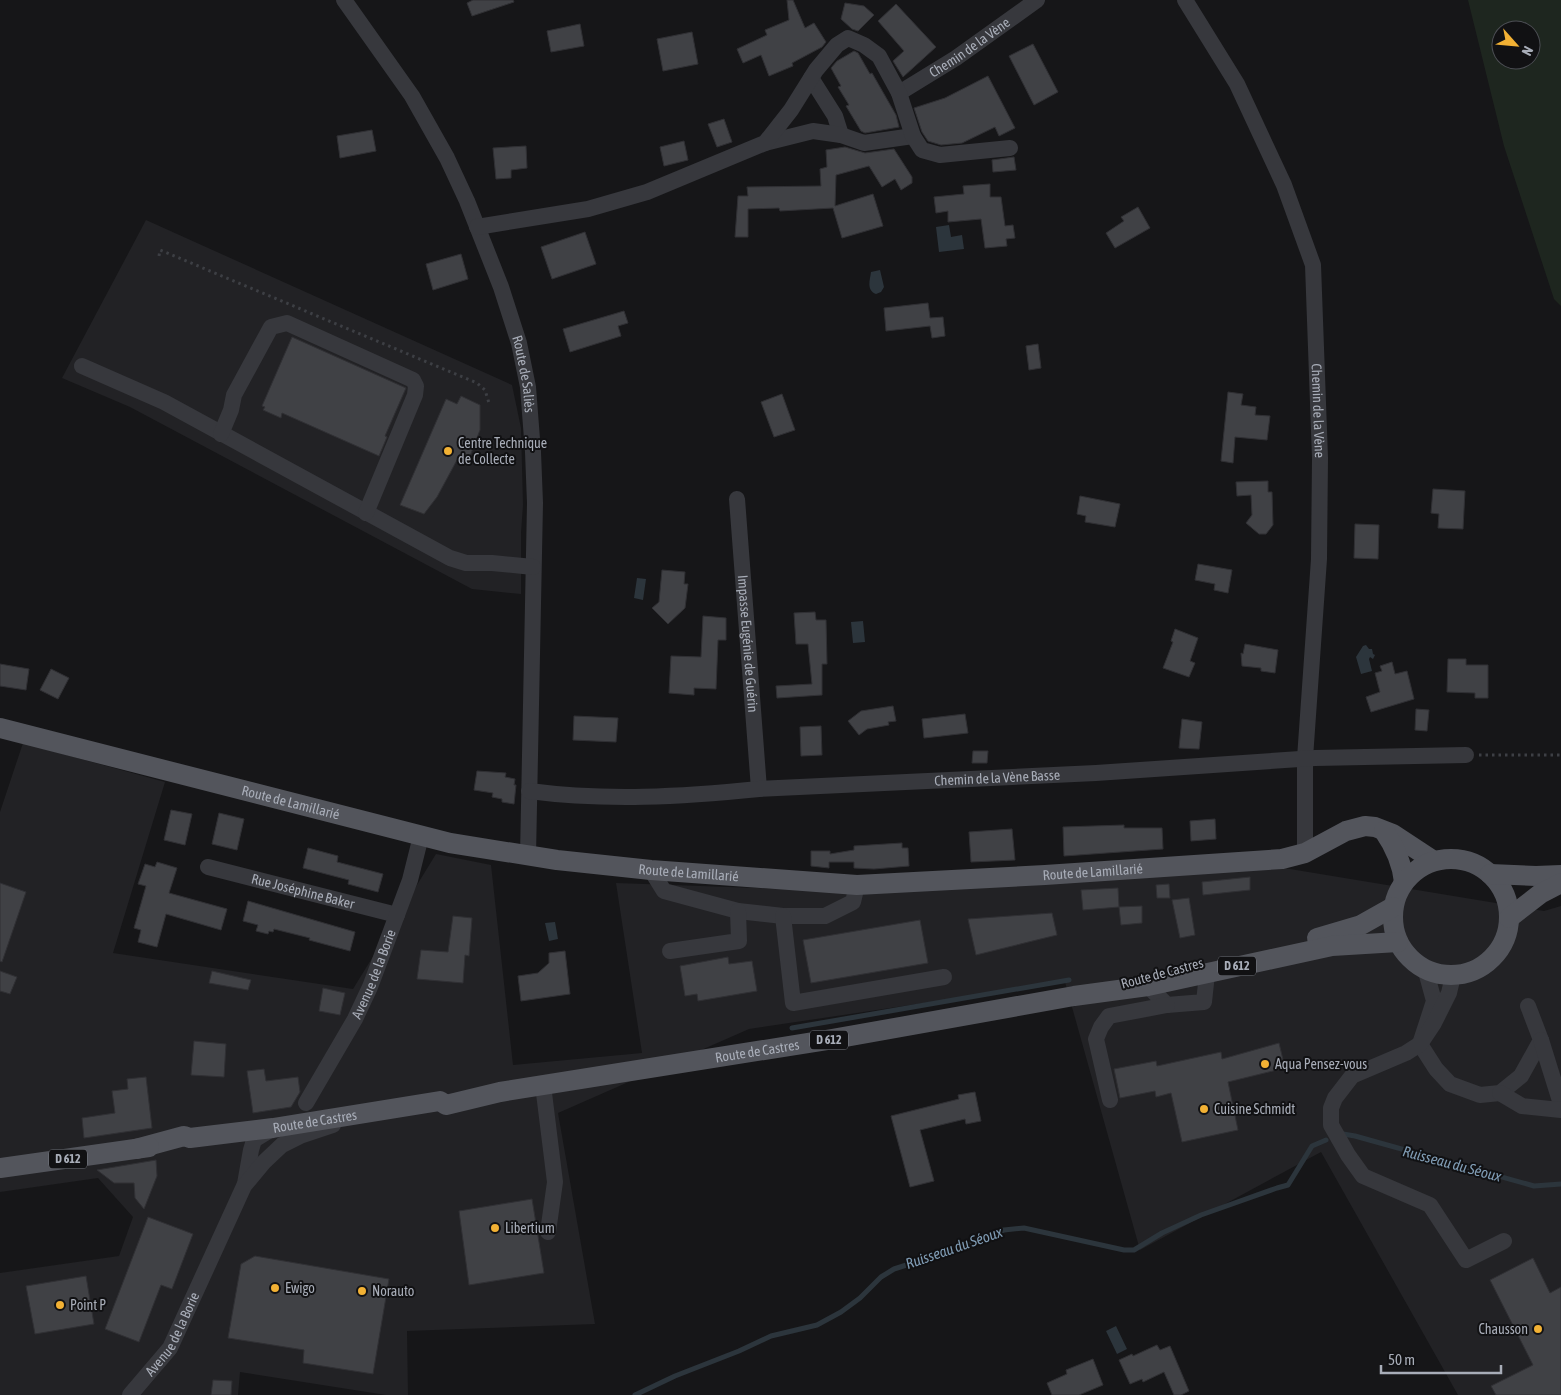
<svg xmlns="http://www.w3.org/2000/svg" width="1561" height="1395" viewBox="0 0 1561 1395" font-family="'Asap Condensed',sans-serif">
	<rect width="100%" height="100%" fill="#161618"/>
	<path fill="#222225" d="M146 220 512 385 521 428 523 505 521 533V594L472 589 130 407 62 378Z
		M23 743 165 782 113 953 353 989 436 854 491 865 513 1065 642 1053 616 883 873 892 1284 868 1544 911 1561 906V1395H1458L1321 1152 1140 1250 1065 982 749 1029 558 1113 595 1324 407 1331 408 1395H386L240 1372 238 1395H0V1273L119 1256 133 1217 98 1178 0 1192V812Z"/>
	<path fill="#1e261f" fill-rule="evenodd" d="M1468 0H1561V306L1554 299 1504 146ZM1501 30H1531V60H1501Z"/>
	<path fill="#2c353c" d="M949 225 951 237 962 235 964 249 939 252 936 227Z
		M880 270 884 287 881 292 876 294C866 290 870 280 871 272Z
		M637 578 646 579 643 600 634 598Z
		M863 621 865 642 853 643 851 622Z
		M1366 645 1369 649H1372L1373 654 1375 655 1373 659 1370 657 1369 659 1372 671 1361 674 1356 657 1363 646Z
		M555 922 558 939 549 941 545 923Z
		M1116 1326 1127 1349 1117 1354 1106 1331Z"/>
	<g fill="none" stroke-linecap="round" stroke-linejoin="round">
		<path stroke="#2c353c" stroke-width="5" d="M792 1028 1069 980
			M1343 1134 1355 1136 1534 1186 1561 1184
			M635 1395 675 1376 739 1351 771 1336 817 1325 841 1312 860 1298 881 1277 894 1269 947 1252 982 1237 1004 1230 1024 1228 1124 1250H1134L1162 1233 1201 1215 1277 1188 1288 1185 1312 1146 1326 1140"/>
	</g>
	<path fill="#404145" stroke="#303034" d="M473 0H513L514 2 472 16 467 3Z
		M787 0H793L805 28 814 23 826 42 822 47 792 63 793 66 769 76 761 55 743 63 737 49 767 35 765 30 789 20Z
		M845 3 864 6 874 15 858 31 852 29 841 19Z
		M896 4 936 47 903 77 893 61 904 51 878 21Z
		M580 24 584 46 551 52 547 31Z
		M692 32 698 64 663 71 657 39Z
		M1033 44 1058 92 1034 105 1009 56Z
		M854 51 858 53 870 74 872 73 896 115 899 127 865 133 861 131 846 106 849 105 838 87 841 86 831 68 837 61Z
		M988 76 1015 128 999 136 995 127 962 143 941 145 928 141 922 132 914 108 945 98Z
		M724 119 732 142 717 147 708 124Z
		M372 130 376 151 340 158 337 136Z
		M684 141 688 160 664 166 660 147Z
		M526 146 527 168 511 170V178L496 179 493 148Z
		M845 147 865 153 894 149 912 177V183L901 190 895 179 882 187 869 166 836 175 835 206 873 194 883 226 842 238 833 208 780 211 779 208 748 209V237H735L738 196H748L747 187 821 186 820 169 827 167 826 150Z
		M1014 157 1016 170 993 172 992 160Z
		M990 184V197H1001L1005 226 1013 225 1015 238 1006 239 1007 246 985 248 981 219 948 222V211L936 213 934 197 964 194 963 186Z
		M1138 207 1150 228 1115 248 1106 233 1124 221 1121 217Z
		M585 232 596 264 552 279 541 247Z
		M461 254 468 279 433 290 426 264Z
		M928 303 930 318 943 317 945 336 932 338 930 326 886 331 884 308Z
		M624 311 628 323 618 326 621 336 570 352 563 329Z
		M292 337 406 388 385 436 387 437 379 456 282 413 281 418 263 410 265 407 262 406Z
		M1038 344 1041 368 1029 370 1026 346Z
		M1228 392 1243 394 1241 405 1256 407 1255 415 1270 416 1267 440 1235 437 1233 463 1221 461Z
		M782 394 795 430 774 437 761 402Z
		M461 396 480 405V430L467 464 457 460 437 497 424 514 400 505 446 399 457 404Z
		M1268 481V492H1272L1273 525 1266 534H1259L1246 523 1252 515 1251 495 1237 496 1236 482Z
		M1433 489 1465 491 1463 529 1438 528 1439 514 1431 513Z
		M1080 496 1120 504 1115 527 1085 522 1086 516 1077 514Z
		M1355 524 1379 525 1378 559 1354 558Z
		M1198 564 1232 570 1228 593 1214 590 1215 584 1195 580Z
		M662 570 685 572 684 584H688L685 608 668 624 652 608 659 602Z
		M815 612 816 620H826L827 664H822V695L777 698 776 686 812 684 808 644H796L794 613Z
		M703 616 726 618V640H718L716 689 694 688V695L669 693 671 656 701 657Z
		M1175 629 1198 638 1190 661 1195 663 1189 677 1163 668 1173 642 1171 641Z
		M1245 644 1278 650 1275 673 1261 671V668L1242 666 1241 653 1243 654Z
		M1448 659H1466V665H1488V698H1475V693L1447 692Z
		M1392 662 1395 674 1407 671 1414 699 1371 712 1366 697 1380 692 1375 673 1382 671 1380 666Z
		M0 664 29 669 26 690 0 686Z
		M51 669 69 678 58 699 40 690Z
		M893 706 896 721 888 722 889 725 867 729 859 735 848 721 861 711Z
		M1416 709 1429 710 1427 731 1415 730Z
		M965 714 968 733 924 738 922 719Z
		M574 716 618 718 616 742 573 740Z
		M1182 719 1202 722 1199 749 1179 748Z
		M821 726 822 755 801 756 800 727Z
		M973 751H988L987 763H972Z
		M477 771 506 773 505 777 515 779 514 785H516L514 804 502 802V799L492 797 493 793 474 790Z
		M171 810 192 814 185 845 164 840Z
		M219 813 244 819 237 850 212 844Z
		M1215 819 1216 839 1191 841 1190 821Z
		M1124 825V828H1162L1163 849 1064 856 1063 827Z
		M1012 829 1015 860 971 862 969 832Z
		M902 843V848H908L909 866 874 869 854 868V862H829V868L811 866V851H830V854L854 850V846Z
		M308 848 338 856 337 862 383 874 378 892 348 884 349 880 303 868Z
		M157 862 177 868 169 893 227 909 221 930 166 914 157 947 138 942 141 930 134 928 146 886 138 884 145 864 155 867Z
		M1250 877V890L1203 895 1202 882Z
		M0 883 26 892 2 962 0 961Z
		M1169 884 1170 898H1157L1156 885Z
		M1118 888 1119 907 1083 910 1081 890Z
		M1189 898 1195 935 1180 938 1172 900Z
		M248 901 355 932 350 951 309 940 310 938 274 929 273 932 269 931 268 934 256 931 258 925 243 921Z
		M1142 906V923L1121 925 1119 907Z
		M1052 913 1057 935 976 955 968 919Z
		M453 916 472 918 469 956 465 955 463 983 417 979 421 950 448 952Z
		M920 920 928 963 811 983 803 940Z
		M565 951 570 994 521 1001 518 976 538 973 549 963V953Z
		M728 957 729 964 752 961 757 991 698 1001 697 994 685 996 680 966Z
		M0 971 17 977 10 994 0 991Z
		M212 971 251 980 248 990 209 983Z
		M323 988 345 993 340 1015 319 1011Z
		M194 1041 226 1044 224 1077 191 1075Z
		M1279 1043 1285 1068 1228 1082 1238 1130 1182 1142 1171 1093 1156 1097 1155 1091 1120 1098 1114 1069 1156 1061 1157 1066 1221 1052 1222 1059Z
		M264 1069 266 1081 298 1077 300 1092 291 1107 253 1113 247 1071Z
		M146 1077 152 1128 84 1138 82 1118 115 1113 112 1091 128 1089 127 1079Z
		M975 1092 981 1121 966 1124 965 1119 920 1130 934 1181 910 1187 891 1116 959 1099 958 1095Z
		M156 1160 157 1176 144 1209 135 1198 134 1183H114L97 1170Z
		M532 1199 544 1273 469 1285 459 1211Z
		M148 1217 193 1234 172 1289 161 1285 139 1342 105 1329Z
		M255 1256 389 1279 373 1374 303 1363 304 1350 228 1338 241 1264Z
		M1533 1258 1550 1293 1561 1287V1395H1496L1491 1386 1533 1365 1490 1280Z
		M86 1276 94 1324 35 1334 26 1286Z
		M1157 1345 1160 1350 1170 1346 1189 1391 1181 1395H1174L1164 1372 1143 1382 1142 1379 1130 1384 1119 1360 1132 1354 1133 1356Z
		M1093 1359 1103 1385 1079 1395H1052L1047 1383 1067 1374 1066 1370Z
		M213 1380 232 1381 231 1395H211Z"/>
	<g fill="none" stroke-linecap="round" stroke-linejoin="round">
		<path stroke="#3d3f44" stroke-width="3" stroke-dasharray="2.5 4" stroke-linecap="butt" d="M159 256 160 250 477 383 485 390 489 403
			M1479 755H1561"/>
		<g stroke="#37383d" stroke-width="16">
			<path id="s1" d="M344 0 412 96 447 158 467 201 501 287 519 343 528 387 533 452 535 503 528 856"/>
			<path id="s2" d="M1185 0 1237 84 1284 185 1313 265 1320 458 1319 559 1305 758V853"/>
			<path d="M811 78 835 116 841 135"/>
			<path id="s3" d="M899 93 956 58 1037 0"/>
			<path d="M765 143 813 131 841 135 864 143 913 136"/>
			<path d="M477 227 588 209 647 192 765 143 791 110 816 70 837 45 848 38 864 45 879 56 899 93 913 136 922 150 940 155 1010 148"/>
			<path d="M82 366 164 402 450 558 466 563H492L533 567"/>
			<path d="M221 434 231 410 234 395 271 327 287 323 413 380 416 386 415 395 366 513"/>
			<path id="s4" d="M737 499 759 789"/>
			<path id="s5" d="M529 791C605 801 682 797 759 789L1096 773 1315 758 1466 755"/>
			<path id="s6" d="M208 867 397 915"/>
			<path d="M651 870 664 891 738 911 783 916H825L853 902 857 885"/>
			<path d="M783 916 793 1003 944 977"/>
			<path d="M670 951 739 941 738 911"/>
			<path d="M1425 968 1434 1001 1420 1044 1436 1069 1450 1084 1480 1095 1500 1093 1521 1076 1541 1040 1528 1006"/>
			<path d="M1453 976 1449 993 1434 1023 1420 1044 1406 1053 1352 1076 1335 1098 1331 1108V1125L1348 1155 1363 1176 1430 1205 1466 1260 1504 1241"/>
			<path d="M1148 986 1167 1005 1204 1002 1207 974"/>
			<path d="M1541 1040 1561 1104"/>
			<path d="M543 1085 555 1182 548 1232"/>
			<path d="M1500 1093 1522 1106 1561 1110"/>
			<path d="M1110 1100 1096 1039 1101 1027 1109 1016 1167 1005"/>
			<path id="s7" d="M306 1103 355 1019 370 987 410 880 421 836"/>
			<path d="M245 1184 251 1150 254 1140 272 1129"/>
			<path id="s8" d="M130 1395 170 1348 244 1186 264 1162 282 1145 300 1136 333 1125"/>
		</g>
		<g stroke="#53555c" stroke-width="20">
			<path id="s9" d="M0 728 450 843 557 860 651 870 857 885 1045 875 1282 859 1305 853 1346 831 1365 826 1375 827 1393 834 1434 861"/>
			<path d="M1384 831C1395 847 1402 862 1404 882"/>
			<circle cx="1451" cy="917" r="58"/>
			<path d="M1490 874 1536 876 1561 875"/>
			<path d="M1509 918 1540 894 1561 883"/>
			<path d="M1317 938 1361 925 1393 907"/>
			<path id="s10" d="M136 1149 184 1136 190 1138 273 1128 440 1101 446 1105 500 1092 833 1039 1074 996 1148 986 1332 946 1398 942"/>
			<path d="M0 1168 149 1147"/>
		</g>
	</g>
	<g fill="#f2b134" stroke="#111113" stroke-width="2">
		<circle cx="448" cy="451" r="5"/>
		<circle cx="1265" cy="1064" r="5"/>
		<circle cx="1204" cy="1109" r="5"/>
		<circle cx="495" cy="1228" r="5"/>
		<circle cx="275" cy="1288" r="5"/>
		<circle cx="362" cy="1291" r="5"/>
		<circle cx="60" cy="1305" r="5"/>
		<circle cx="1538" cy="1329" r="5"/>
	</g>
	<g text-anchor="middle" stroke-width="4" stroke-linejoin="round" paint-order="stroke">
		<g fill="#111113" stroke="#7b7e86" stroke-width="1">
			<rect x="1218" y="956.5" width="38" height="19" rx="4"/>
			<rect x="810" y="1030.5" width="38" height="19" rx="4"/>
			<rect x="49" y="1149.5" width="38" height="19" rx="4"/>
		</g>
		<g font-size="12" font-weight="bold" fill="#a8adb8">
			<text x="1237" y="970">D 612</text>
			<text x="829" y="1044">D 612</text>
			<text x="68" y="1163">D 612</text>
		</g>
		<g font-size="14" fill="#a8adb8" stroke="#111113">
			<text dy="5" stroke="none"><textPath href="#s3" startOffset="84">Chemin de la Vène</textPath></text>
			<text dy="5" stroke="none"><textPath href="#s1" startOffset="419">Route de Saliès</textPath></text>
			<text dy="5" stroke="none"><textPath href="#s2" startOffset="441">Chemin de la Vène</textPath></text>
			<text dy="5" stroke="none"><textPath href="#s4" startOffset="145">Impasse Eugénie de Guérin</textPath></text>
			<text dy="5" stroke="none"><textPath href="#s5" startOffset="469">Chemin de la Vène Basse</textPath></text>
			<text dy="5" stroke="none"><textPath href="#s9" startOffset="300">Route de Lamillarié</textPath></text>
			<text dy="5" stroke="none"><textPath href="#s9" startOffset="705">Route de Lamillarié</textPath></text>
			<text dy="5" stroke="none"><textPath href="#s9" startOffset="1110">Route de Lamillarié</textPath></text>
			<text dy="5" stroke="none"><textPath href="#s6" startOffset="98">Rue Joséphine Baker</textPath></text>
			<text transform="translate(1162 973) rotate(-15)" y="5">Route de Castres</text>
			<text dy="5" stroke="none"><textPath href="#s7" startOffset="146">Avenue de la Borie</textPath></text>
			<text dy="5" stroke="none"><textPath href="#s10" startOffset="632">Route de Castres</textPath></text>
			<text dy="5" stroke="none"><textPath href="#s10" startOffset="182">Route de Castres</textPath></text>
			<text dy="5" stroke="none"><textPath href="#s8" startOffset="75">Avenue de la Borie</textPath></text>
		</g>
		<g font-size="14" fill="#a8adb8" stroke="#111113" text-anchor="start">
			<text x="458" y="448">Centre Technique<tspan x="458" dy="16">de Collecte</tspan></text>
			<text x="1275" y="1069">Aqua Pensez-vous</text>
			<text x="1214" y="1114">Cuisine Schmidt</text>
			<text x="505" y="1233">Libertium</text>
			<text x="285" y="1293">Ewigo</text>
			<text x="372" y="1296">Norauto</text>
			<text x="70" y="1310">Point P</text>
			<text x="1528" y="1334" text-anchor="end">Chausson</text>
		</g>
		<g font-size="15" font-style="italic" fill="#7f9bb3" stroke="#111113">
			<text transform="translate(1452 1164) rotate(15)" y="5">Ruisseau du Séoux</text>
			<text transform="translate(954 1248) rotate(-19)" y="5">Ruisseau du Séoux</text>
		</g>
	</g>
	<g transform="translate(1516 45) rotate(117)"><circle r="24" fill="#111113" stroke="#4d4f55"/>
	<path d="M0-4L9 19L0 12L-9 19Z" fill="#f2b134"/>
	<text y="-8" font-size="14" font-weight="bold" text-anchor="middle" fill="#a8adb8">N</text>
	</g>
	<path d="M1381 1365v8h120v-8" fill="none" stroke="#a8adb8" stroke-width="2.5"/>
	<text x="1388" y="1365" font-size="15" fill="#a8adb8" stroke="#111113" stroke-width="4" paint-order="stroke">50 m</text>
</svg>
